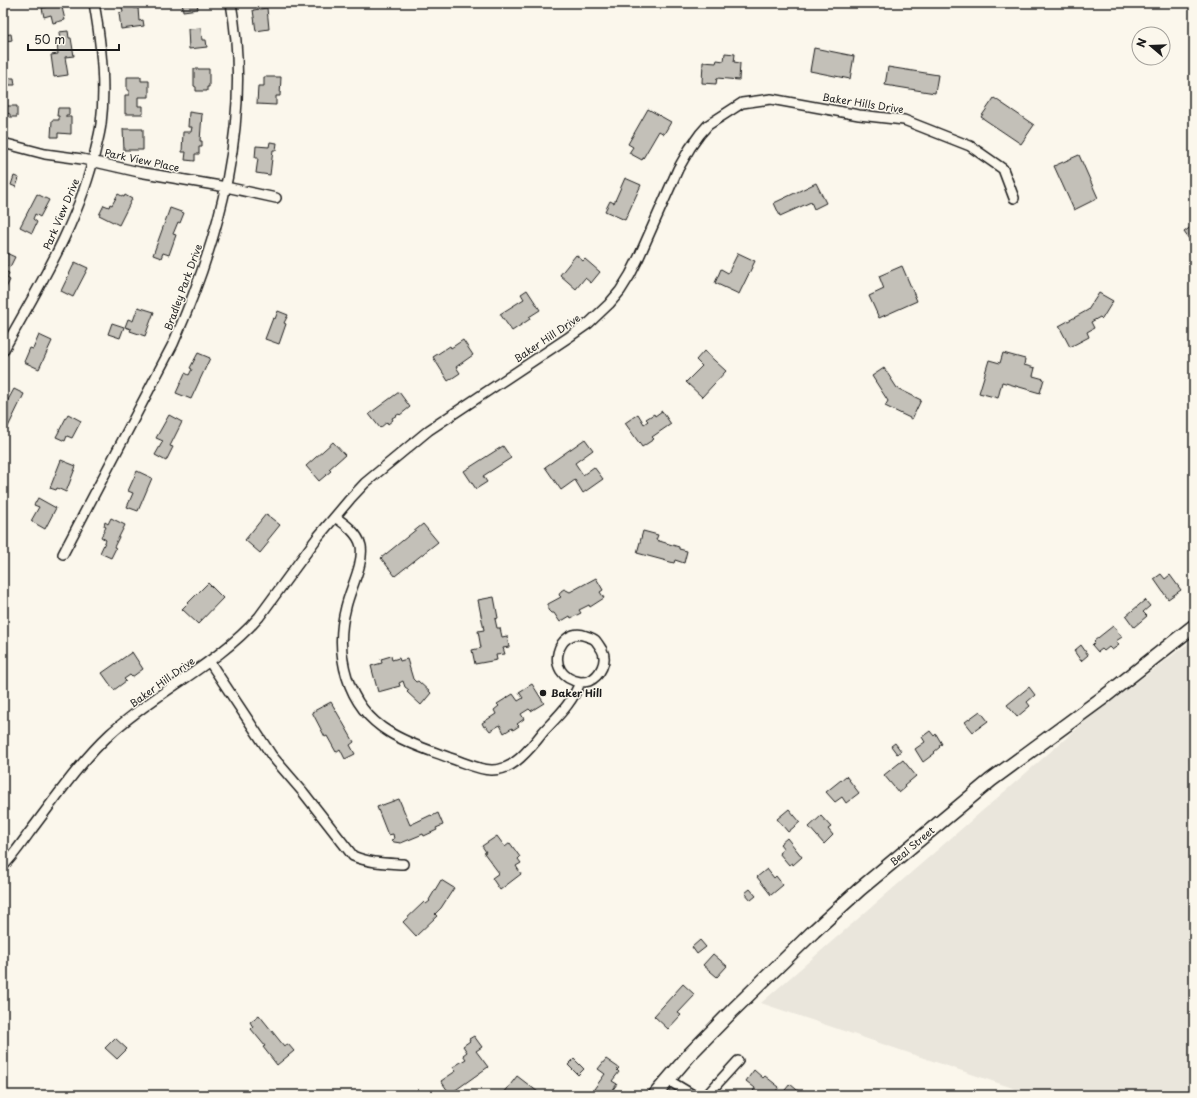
<svg xmlns="http://www.w3.org/2000/svg" width="1197" height="1098" viewBox="0 0 1197 1098" font-family="'Playpen Sans',sans-serif">
	<rect width="100%" height="100%" fill="#fbf7ec"/>
	<filter id="ink" filterUnits="userSpaceOnUse"><feTurbulence type="fractalNoise" baseFrequency=".025" numOctaves="2"/><feDisplacementMap in="SourceGraphic" scale="8" xChannelSelector="R" yChannelSelector="G"/><feConvolveMatrix kernelMatrix="1 2 1 2 8 2 1 2 1" color-interpolation-filters="sRGB"/></filter>
	<g filter="url(#ink)">
		<path fill="#eae6dc" d="M1194 639V1095H1033L761 1003 1087 720Z"/>
		<path fill="#c3c0b8" stroke="#1c1c1c" d="M46 3H61L65 20 53 23 51 15 44 17 42 8 47 7Z
			M121 3H133L134 8H138L139 21 143 20 144 26 121 29 119 13 123 12Z
			M182 3H197L198 9 183 11Z
			M267 8 269 29 256 31 253 10Z
			M201 28 202 40H206L207 47 189 49 188 29Z
			M68 31 69 38H71L74 56 65 57 68 75 54 77 51 55 58 54 57 42H60L59 32Z
			M11 34 12 40 3 42V35Z
			M814 48 854 56 850 79 810 71Z
			M725 53 735 54 734 62 740 63 739 80 717 78 716 84 702 83 703 62 716 63 717 60 724 61Z
			M3 56H6L7 62H3V66H6L7 78H14L15 85H3Z
			M888 67 938 75 935 93 885 85Z
			M194 69H209V87H207V91H196V87L194 86Z
			M127 77H141V81H149V97H138V106H143V114H125V95H129V90H127Z
			M264 77H281L280 96H276V105L257 104 258 86H264Z
			M3 98H7V106H17V117H10V114L7 113V117H3Z
			M994 98 1034 125 1021 144 981 117Z
			M58 108H69V115H66V117H71V134L58 133V137H51L52 120H59V116H57Z
			M648 109 671 122 664 134 659 131 642 160 629 153 633 147 628 144Z
			M189 112 202 114 200 141H202V147H199V154H195V161L185 160 186 152H182L183 132H191L192 127H188Z
			M123 129H143V150H124Z
			M270 142 277 143 276 150H273L270 175 256 173 258 158H255L256 146 269 147Z
			M1079 155 1098 198 1074 210 1054 166Z
			M14 176 19 178 16 187 11 185Z
			M625 178 641 185 625 220 605 211 610 201 614 203Z
			M816 183 826 203 814 209 811 202 780 216 774 203Z
			M37 194 49 200 40 217 35 214 33 219 37 222 32 233 20 227Z
			M118 194 124 197 125 195 132 199 119 225 99 215 104 205 109 207 110 204 112 205Z
			M170 208 184 213 180 223 178 222 173 234 176 235 169 255 163 253 161 258 153 255Z
			M1192 226 1194 229V246L1184 232Z
			M4 252 15 257 10 267 7 266 5 271 9 273 7 278 10 280 5 290 3 289Z
			M738 253 755 261 739 294 715 283 721 269 728 273Z
			M576 255 583 261 585 259 600 272 591 283 585 278 576 289 560 275Z
			M75 262 88 268 73 297 61 291Z
			M902 266 917 301 879 318 869 296 884 289 879 276Z
			M527 290 540 310 529 317 530 319 512 331 500 314 524 299 521 294Z
			M1099 293 1113 301 1102 319 1100 317 1091 322 1094 328 1087 332 1089 337 1070 347 1059 326 1088 310Z
			M138 307 154 312 145 336 130 331 131 329 125 327 128 319 133 321Z
			M278 311 288 315 284 323 286 324 279 344 265 339 273 318 275 319Z
			M112 323 124 327 120 338 108 334Z
			M39 335 52 341 39 369 24 362 30 348 33 349Z
			M463 340 473 355 456 367 460 373 448 381 433 357 450 346 451 348Z
			M704 351 726 371 702 397 686 382 702 366 696 360Z
			M198 353 210 358 191 399 176 393 185 373 189 375 192 369 190 368Z
			M1003 353 1025 359 1024 365 1035 368 1033 376 1044 379 1040 393 1002 382 998 398 979 393 989 360 1000 363Z
			M884 368 897 388 921 400 912 419 885 406 888 401 872 376Z
			M14 389 24 394 6 431 3 430V409Z
			M399 392 410 407 400 415 399 414 392 418 393 420 388 424 387 422 380 428 369 414Z
			M662 411 671 424 652 437 654 439 642 447 625 423 638 414 644 424 648 421 646 419 654 414 655 416Z
			M68 414 81 421 72 438 67 436 65 441 56 437Z
			M169 415 182 422 170 446 173 447 166 461 155 455 163 441 156 438Z
			M585 439 593 450 575 463 583 475 594 467 603 479 583 493 575 480 561 490 545 467Z
			M333 442 345 455 329 469 331 471 319 481 306 466Z
			M503 446 511 458 483 476 487 482 476 489 464 471Z
			M61 460 76 466 66 492 57 488 56 490 50 488Z
			M137 471 152 478 138 511 127 507 133 493 128 491Z
			M38 498 56 508 45 529 31 521 39 507 34 505Z
			M266 514 280 525 267 541 269 542 260 553 245 540Z
			M111 518 125 525 114 547 116 548 111 558 100 553 106 540 101 537 106 527 104 526 105 522 108 524Z
			M423 524 438 542 395 576 381 558Z
			M643 531 658 535 656 540 679 547V549L687 551 684 563 675 560 674 563 637 553Z
			M1161 574 1165 579 1170 575 1181 590 1168 599 1154 579Z
			M596 578 603 590 600 592 604 598 590 607 589 605 579 610 581 613 571 618 570 616 560 622 554 613H551L548 610V604L561 597 559 595 561 591 564 589 570 592Z
			M208 583 223 598 198 624 182 609Z
			M494 597 498 618 495 619 497 628H500L502 637 507 636 509 647 503 648 505 654 496 655 497 660 475 664 472 650 481 648 478 631 484 630 478 600Z
			M1145 600 1150 606 1143 612 1147 616 1134 627 1126 616Z
			M1113 626 1122 637 1116 641 1119 645 1112 650 1109 647 1104 651 1102 649 1098 652 1092 645 1095 642 1094 641Z
			M1081 645 1088 655 1081 661 1074 651Z
			M132 652 143 669 132 677 130 675 124 679 126 681 114 690 102 673Z
			M391 656 392 660 399 658 400 661 407 659 413 679 416 682 418 681 431 693 421 705 407 692 409 690 405 687 403 681 399 683 400 686 378 692 371 666 382 663 381 659Z
			M532 684 544 703 531 711 529 709 521 714 524 719 517 724 519 726 513 730 512 728 504 733 500 725 490 731 486 726 484 727 482 723 496 714 494 710 499 706 497 704 513 694 518 701 523 698 519 692Z
			M1029 687 1035 695 1027 702 1030 706 1017 717 1007 705Z
			M331 702 354 742 350 745 355 754 345 759 340 749 336 752 327 736 325 737 312 712Z
			M980 711 988 721 973 732 965 722Z
			M930 731 934 736 936 734 942 744 939 746 940 747 934 752 935 753 923 762 915 749 925 742 922 737Z
			M895 743 901 751 897 754 891 746Z
			M903 760 916 776 904 786 905 788 899 793 884 775Z
			M846 776 859 793 846 803 842 797 835 802 826 792Z
			M399 799 410 825 431 815 432 816 438 813 443 825 436 828 437 830 424 836 423 834 401 843 394 842 391 840 394 839 393 834 388 835 377 807Z
			M789 809 800 822 788 832 777 819Z
			M821 816 831 827 828 829 833 835 824 844 809 827Z
			M497 836 505 847 510 843 520 857 518 859 521 863 516 866 521 874 500 890 492 878 499 873 484 853 486 852 482 846Z
			M787 838 802 857 793 865 792 863 789 865 779 853 784 849 780 844Z
			M767 869 774 878 776 876 783 885 771 895 757 877Z
			M441 880 454 888 441 908 435 914 437 916 416 936 403 922 424 902 426 904 430 901 429 900Z
			M750 889 756 896 751 900 745 893Z
			M700 940 706 947 697 954 692 947Z
			M713 954 727 966 717 977 703 965Z
			M683 984 695 995 678 1013 681 1015 668 1029 654 1016Z
			M259 1015 284 1046 288 1044 294 1051 277 1065 263 1047 265 1046 251 1029 253 1027 250 1022Z
			M474 1036 482 1047 476 1051 488 1067 450 1094 441 1081 456 1071 453 1067 466 1059 463 1055 467 1052 463 1046 470 1041 469 1039Z
			M115 1038 127 1049 117 1059 105 1048Z
			M574 1059 584 1069 578 1075 568 1065Z
			M606 1059 619 1068 617 1070 619 1072 612 1081 617 1084 609 1095 603 1091 601 1094 594 1089 605 1074 598 1069Z
			M754 1070 763 1078 765 1076 779 1087 773 1095H754L752 1093 755 1088 746 1081Z
			M517 1076 538 1092 536 1095H506L504 1093Z
			M790 1084 803 1095H781Z"/>
		<g fill="none" stroke-linecap="round" stroke-linejoin="round">
			<g stroke="#1c1c1c" stroke-width="12">
				<path id="street" d="M3 143 45 154 82 159 139 172 226 187 276 198
					M3 351C39 286 80 221 96 148 98 140 100 132 101 124 106 84 101 42 94 3
					M335 517C345 524 358 533 361 546 364 564 350 589 346 607 334 653 346 706 389 732 408 744 429 750 450 758 477 767 496 780 520 758 529 750 537 740 544 731 558 716 573 702 580 682 583 682 586 682 589 681 600 676 608 661 602 650 600 647 597 642 595 640 593 638 589 637 586 636 559 625 541 675 580 682
					M63 554 173 344C220 238 252 120 231 3
					M209 661 272 756 303 792 353 856C369 863 386 863 403 864
					M3 866C13 856 21 844 29 833 55 799 79 763 110 734 157 691 217 665 259 617L317 538 350 499 365 483 429 430 569 337 589 323 609 304 620 291 630 275 639 257 678 169 690 148 700 134 708 125 742 103 771 99 859 115 904 120 970 146 1003 169 1014 198
					M668 1080 693 1095
					M707 1095 738 1061"/>
			</g>
			<g stroke="#1c1c1c" stroke-width="16">
				<path id="secondary" d="M655 1095 691 1053 733 1010 814 931 860 889 991 780 1104 697 1194 626"/>
			</g>
			<use href="#street" stroke="#fbf7ec" stroke-width="9"/>
			<use href="#secondary" stroke="#fbf7ec" stroke-width="13"/>
		</g>
	</g>
	<circle fill="#1c1c1c" stroke="#fbf7ec" stroke-width="1.5" cx="543" cy="693" r="4"/>
	<g text-anchor="middle" stroke-width="3" stroke-linejoin="round" paint-order="stroke">
		<g font-size="10" fill="#1c1c1c" stroke="#fbf7ec">
			<text transform="translate(863 103) rotate(9)" y="4">Baker Hills Drive</text>
			<text transform="translate(142 160) rotate(12)" y="4">Park View Place</text>
			<text transform="translate(61 214) rotate(-67)" y="4">Park View Drive</text>
			<text transform="translate(183 287) rotate(-70)" y="4">Bradley Park Drive</text>
			<text transform="translate(547 338) rotate(-34)" y="4">Baker Hill Drive</text>
			<text transform="translate(162 682) rotate(-36)" y="4">Baker Hill Drive</text>
			<text transform="translate(912 846) rotate(-40)" y="4">Beal Street</text>
		</g>
		<g font-size="10" font-weight="bold" fill="#1c1c1c" stroke="#fbf7ec" text-anchor="start">
			<text x="551" y="697">Baker Hill</text>
		</g>
	</g>
	<rect width="1197" height="1098" fill="none" stroke="#fbf7ec" stroke-width="16"/>
	<rect x="8" y="8" width="1181" height="1082" fill="none" stroke="#1c1c1c" stroke-width="1.5" filter="url(#ink)"/>
	<g transform="translate(1151 46) rotate(289)"><circle r="19" fill="#fbf7ec" stroke="#a29f99"/>
	<path d="M0-3L7 15L0 10L-7 15Z" fill="#1c1c1c"/>
	<text y="-6" font-size="11" font-weight="bold" text-anchor="middle" fill="#1c1c1c">N</text>
	</g>
	<path d="M28 44v6h91v-6" fill="none" stroke="#1c1c1c" stroke-width="2"/>
	<text x="34" y="44" font-size="12" fill="#1c1c1c" stroke="#fbf7ec" stroke-width="3" paint-order="stroke">50 m</text>
</svg>
